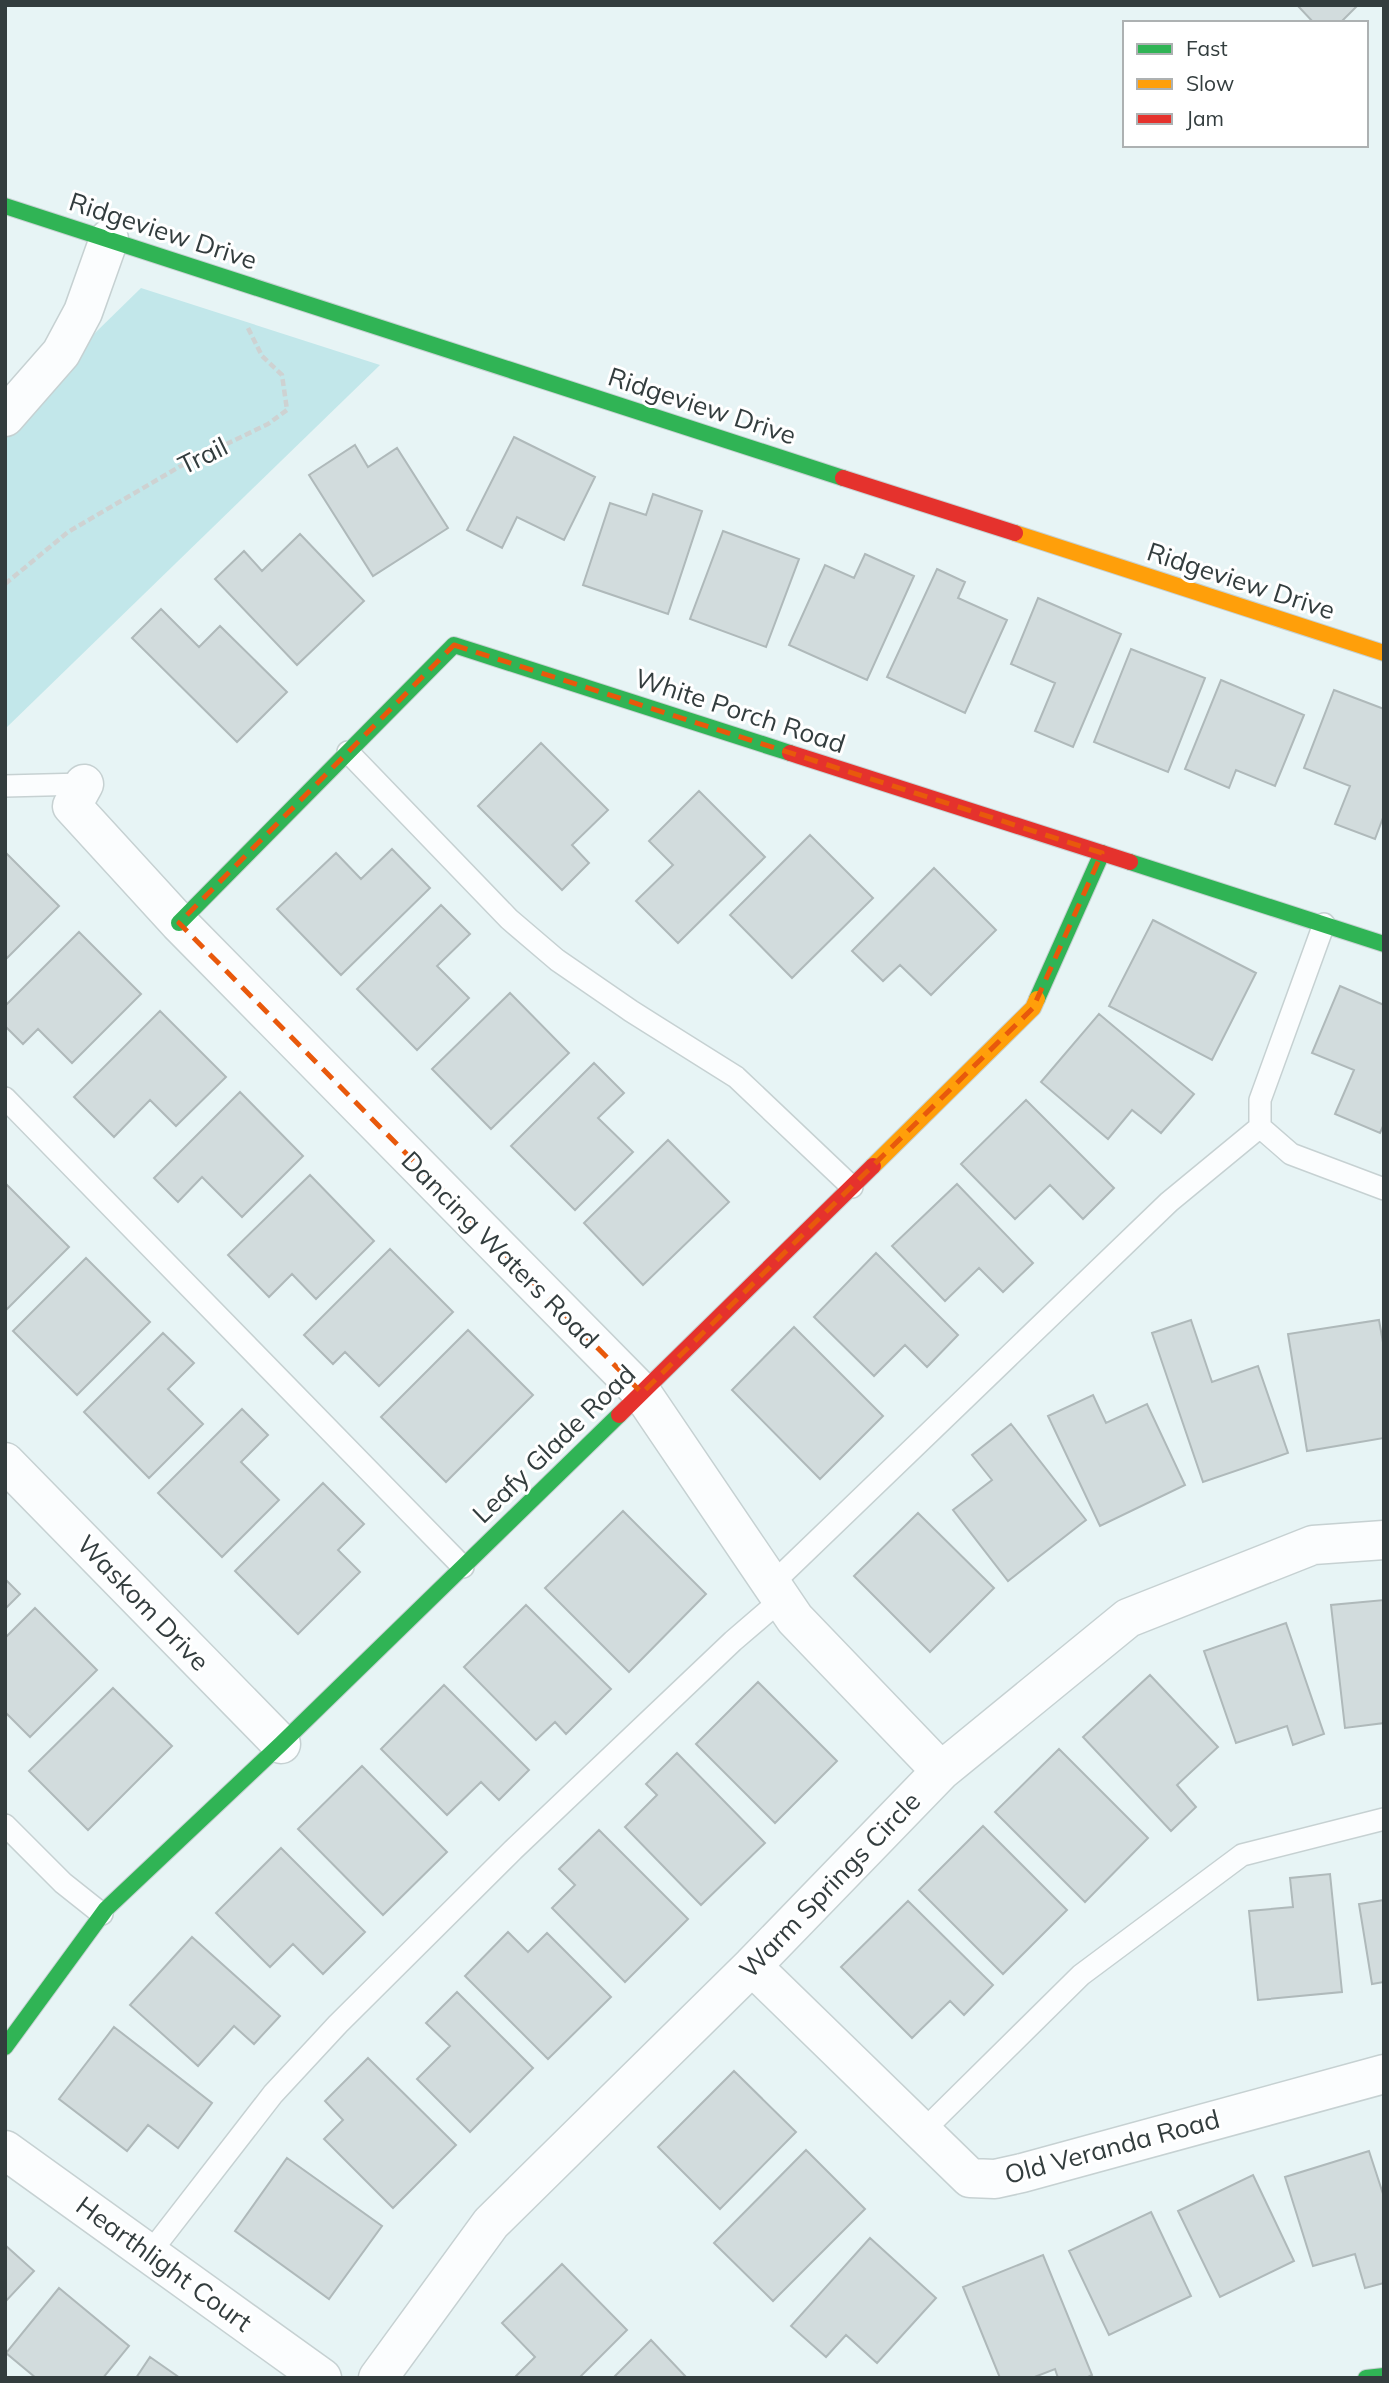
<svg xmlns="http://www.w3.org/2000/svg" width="1389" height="2383" viewBox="0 0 1389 2383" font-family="Mulish,sans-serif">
	<rect width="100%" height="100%" fill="#e7f4f5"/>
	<path fill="#c2e7ea" d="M141 288 380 365 5 729V421Z"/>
	<path fill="#d2dcdd" stroke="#afb9ba" stroke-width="2" d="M1297 5H1358L1340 23H1314Z
		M514 437 595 477 564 540 517 517 502 548 467 530Z
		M355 445 368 467 397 448 448 528 373 576 309 475Z
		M653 494 702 511 668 614 583 585 610 503 646 515Z
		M723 531 799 559 766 647 690 619Z
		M300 534 364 601 297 665 215 579 244 551 262 571Z
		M865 554 914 576 867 680 789 645 825 565 854 578Z
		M937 569 965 582 958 598 1007 620 965 713 887 677Z
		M1038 598 1121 634 1073 747 1035 731 1055 683 1011 664Z
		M161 609 199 647 220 626 287 692 237 742 132 638Z
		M1131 649 1205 678 1168 772 1094 742Z
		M1221 680 1304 715 1275 786 1236 770 1229 788 1185 769Z
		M1334 690 1384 709V815L1375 839 1335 824 1350 786 1304 768Z
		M541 743 608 810 572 845 589 863 562 890 478 806Z
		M699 791 765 857 678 943 636 901 673 865 649 841Z
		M810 835 873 898 792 978 730 915Z
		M392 849 430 888 341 975 277 909 336 853 361 879Z
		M5 852 59 906 5 960Z
		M934 868 996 930 931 995 900 965 883 981 852 951Z
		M441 905 470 934 437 966 469 998 417 1050 357 989Z
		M1153 920 1256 973 1212 1060 1109 1006Z
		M79 932 141 994 72 1063 38 1029 23 1044 5 1026V1006Z
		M1340 986 1384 1005V1124L1380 1133 1335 1114 1354 1070 1312 1053Z
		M510 993 569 1053 491 1129 432 1069Z
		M160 1011 226 1077 176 1126 150 1100 114 1137 74 1097Z
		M1099 1014 1194 1094 1161 1133 1132 1110 1108 1139 1041 1082Z
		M594 1063 624 1093 598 1118 633 1152 575 1210 511 1146Z
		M240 1092 303 1156 242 1217 202 1177 178 1202 154 1178Z
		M1026 1100 1114 1188 1083 1219 1050 1185 1015 1219 961 1164Z
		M668 1140 729 1202 643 1285 584 1223Z
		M310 1175 374 1241 316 1299 292 1274 269 1297 228 1255Z
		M5 1183 69 1247 5 1311Z
		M957 1184 1033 1263 1003 1292 979 1268 945 1301 892 1246Z
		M390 1249 453 1312 379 1386 345 1352 333 1364 304 1335Z
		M876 1253 958 1335 927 1367 905 1345 874 1376 814 1317Z
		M86 1258 150 1322 77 1395 13 1331Z
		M1191 1320 1212 1382 1258 1366 1288 1453 1203 1482 1152 1333Z
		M1379 1320 1384 1348V1438L1307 1451 1288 1334Z
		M794 1327 883 1416 820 1479 732 1390Z
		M468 1330 533 1395 446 1482 381 1417Z
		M163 1333 194 1363 168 1389 203 1424 149 1478 84 1412Z
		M1093 1395 1106 1423 1147 1404 1185 1485 1100 1526 1048 1416Z
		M242 1409 268 1435 241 1462 279 1500 222 1557 158 1493Z
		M1011 1424 1086 1520 1008 1581 953 1510 992 1480 972 1455Z
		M323 1483 364 1524 338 1550 360 1572 298 1634 235 1571Z
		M623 1511 706 1594 629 1672 545 1588Z
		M918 1513 994 1588 930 1652 854 1576Z
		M5 1579 20 1594 5 1609Z
		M1384 1600V1723L1345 1728 1331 1605Z
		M526 1605 611 1689 566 1734 555 1722 536 1740 464 1667Z
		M35 1608 97 1670 30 1737 5 1712V1638Z
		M1286 1623 1324 1734 1293 1745 1287 1726 1236 1743 1204 1651Z
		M1150 1675 1218 1747 1177 1785 1196 1807 1171 1831 1083 1737Z
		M758 1682 837 1761 775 1823 696 1744Z
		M444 1685 529 1770 499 1800 481 1782 447 1815 381 1749Z
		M113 1688 172 1746 88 1830 29 1771Z
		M1059 1749 1148 1838 1085 1902 995 1812Z
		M677 1753 765 1843 701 1905 625 1827 657 1795 646 1784Z
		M362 1766 447 1852 383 1915 298 1829Z
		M983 1826 1067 1910 1003 1974 919 1890Z
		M599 1830 688 1919 625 1982 552 1908 575 1885 559 1869Z
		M281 1848 365 1932 323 1974 293 1944 270 1967 216 1913Z
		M1330 1874 1342 1992 1258 2000 1249 1911 1293 1907 1290 1878Z
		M1384 1900V1982L1372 1984 1359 1904Z
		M908 1901 993 1985 964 2015 950 2001 912 2038 841 1967Z
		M508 1932 528 1952 547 1933 611 1997 548 2059 465 1976Z
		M192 1937 280 2016 254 2044 234 2026 198 2066 130 2005Z
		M457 1992 533 2068 470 2132 417 2079 450 2046 426 2023Z
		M114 2027 212 2103 178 2148 148 2125 127 2151 59 2099Z
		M368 2058 456 2145 393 2208 324 2139 343 2120 325 2101Z
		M734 2071 796 2132 720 2209 658 2147Z
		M806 2150 865 2209 773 2301 714 2243Z
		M1369 2151 1384 2197V2283L1365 2288 1355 2254 1313 2266 1285 2177Z
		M287 2158 382 2226 329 2299 235 2231Z
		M1253 2175 1294 2261 1220 2297 1178 2211Z
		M1151 2212 1191 2296 1109 2335 1069 2251Z
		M870 2238 936 2298 877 2363 846 2335 826 2357 791 2326Z
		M5 2245 34 2271 5 2302Z
		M1043 2255 1092 2375 1086 2378H1058L1055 2369 1032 2378H1000L963 2287Z
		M562 2264 627 2330 579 2378H514L535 2357 502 2323Z
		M59 2288 129 2346 103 2378H36L6 2353Z
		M651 2340 687 2378H613Z
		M150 2357 180 2378H136Z"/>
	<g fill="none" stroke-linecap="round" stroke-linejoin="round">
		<g stroke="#c6d1d2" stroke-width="24">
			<path id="lane" d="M348 752 509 919 557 960 631 1011 736 1077 852 1187
				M5 786 84 784
				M1324 924 1260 1100V1127L1291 1154 1384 1189
				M5 1098 463 1567
				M772 1584 1169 1202 1260 1127
				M5 1825 63 1883 102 1914
				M922 2132 1081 1975 1242 1855 1384 1819
				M149 2254 273 2094 338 2024 513 1850 733 1641 782 1599"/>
		</g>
		<g stroke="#c6d1d2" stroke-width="41">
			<path id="street" d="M5 417 61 353 83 312 109 239
				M84 784 72 806 179 923 642 1393 795 1619 941 1771
				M5 1462 281 1744
				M752 1966 970 2178 995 2179 1022 2173 1384 2074
				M5 2150 322 2378
				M378 2378 491 2223 752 1966 941 1771 1128 1618 1313 1545 1384 1540"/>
		</g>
		<g stroke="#c6d1d2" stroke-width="18">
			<path id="fast" d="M5 206 843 478
				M1130 862 1384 944
				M179 923 454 645 790 753
				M1037 999 1102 853
				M5 2047 106 1909 281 1744 619 1415
				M1366 2378 1384 2376"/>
		</g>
		<g stroke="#c6d1d2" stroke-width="18">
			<path id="slow" d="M1015 533 1384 653
				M873 1166 1033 1008 1037 999"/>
		</g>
		<g stroke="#c6d1d2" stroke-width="18">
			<path id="jam" d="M843 478 1015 533
				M790 753 1130 862
				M619 1415 873 1166"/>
		</g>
		<path stroke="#ced2d2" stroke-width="4.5" stroke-dasharray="7 3.5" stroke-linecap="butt" d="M5 584 68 532 179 467 268 424 287 410 282 375 262 356 247 326"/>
		<use href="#lane" stroke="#fbfdfe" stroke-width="21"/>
		<use href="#street" stroke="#fbfdfe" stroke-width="38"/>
		<use href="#fast" stroke="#30b455" stroke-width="16"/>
		<use href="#slow" stroke="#ff9f0a" stroke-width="16"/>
		<use href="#jam" stroke="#e5322d" stroke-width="16"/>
	</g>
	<path fill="none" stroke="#e8590c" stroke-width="5" stroke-dasharray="14 9" stroke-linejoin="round" d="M454 645 1102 853 1033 1008 642 1393 179 923Z"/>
	<g text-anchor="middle" stroke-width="6" stroke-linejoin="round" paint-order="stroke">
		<g font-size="26" fill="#333d3e" stroke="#fff">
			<text transform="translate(163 231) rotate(18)" y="9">Ridgeview Drive</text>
			<text transform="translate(702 406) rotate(18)" y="9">Ridgeview Drive</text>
			<text transform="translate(203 456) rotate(-26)" y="9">Trail</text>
			<text transform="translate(1241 581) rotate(18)" y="9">Ridgeview Drive</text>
			<text transform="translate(740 711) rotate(18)" y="9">White Porch Road</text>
			<text transform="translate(500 1250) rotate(45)" y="9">Dancing Waters Road</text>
			<text transform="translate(554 1444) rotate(-44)" y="9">Leafy Glade Road</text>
			<text transform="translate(143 1603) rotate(46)" y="9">Waskom Drive</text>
			<text transform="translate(830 1885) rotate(-46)" y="9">Warm Springs Circle</text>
			<text transform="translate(1112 2147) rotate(-15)" y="9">Old Veranda Road</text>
			<text transform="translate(164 2264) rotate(36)" y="9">Hearthlight Court</text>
		</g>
	</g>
	<rect width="1389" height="2383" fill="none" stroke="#333d3e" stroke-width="14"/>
	<rect x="1123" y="21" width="245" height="126" fill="#ffffff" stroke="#adb1b2" stroke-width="2"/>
	<rect x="1137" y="44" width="35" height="10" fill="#30b455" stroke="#adb1b2" stroke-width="2"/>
	<text x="1186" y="56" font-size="21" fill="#333d3e">Fast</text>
	<rect x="1137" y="79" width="35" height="10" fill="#ff9f0a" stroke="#adb1b2" stroke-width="2"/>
	<text x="1186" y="91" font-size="21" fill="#333d3e">Slow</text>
	<rect x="1137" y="114" width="35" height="10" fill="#e5322d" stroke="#adb1b2" stroke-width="2"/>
	<text x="1186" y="126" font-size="21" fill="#333d3e">Jam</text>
</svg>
